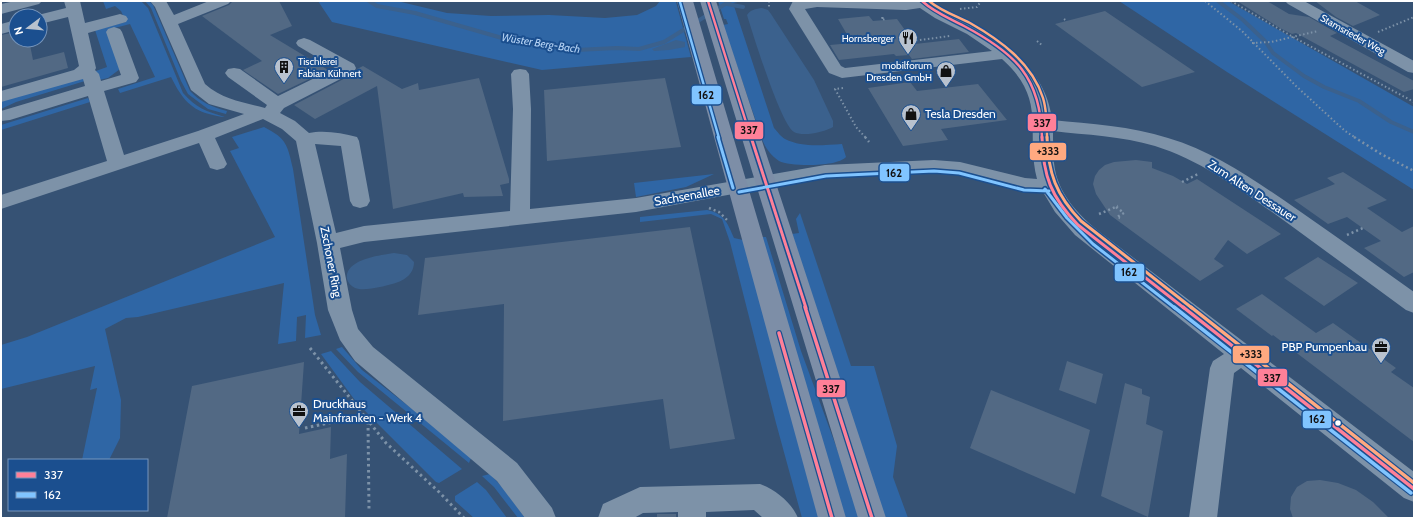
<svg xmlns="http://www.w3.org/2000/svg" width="1415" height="519" viewBox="0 0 1415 519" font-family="Cabin,sans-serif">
	<rect width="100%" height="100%" fill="#365274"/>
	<path fill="#2f66a5" d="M103 1H141L148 8 183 93C195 107 207 112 225 117 220 117 214 115 209 114 189 109 180 95 171 77L120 93 118 89 155 77 130 24 107 30 120 69 108 78 99 80 93 72 107 67 95 30 126 22 121 11 115 6 106 9Z
		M145 1H149L153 5 190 91C200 102 212 107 227 111L226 114 208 109 188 94 181 81 151 8Z
		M318 1H397L447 13 491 16 549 15 605 18 637 15 656 6 660 1 676 2 691 57 542 70 332 22Z
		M718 1H742L733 3 774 128C777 131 781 137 785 139 803 148 823 145 842 144L846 157C837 167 791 167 779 161 770 155 764 146 761 136L723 25 728 24 726 19H724Z
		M1119 1H1228L1414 107V190L1227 72Z
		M82 75 85 81 16 102 1 109V99Z
		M88 98 90 102 1 130V125Z
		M264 127C287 139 287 144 293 169L315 315 321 335 305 338 306 315 297 317 296 341 278 344 284 283 138 317 126 318 105 329 121 400 120 438 109 460H82L97 388 90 390 95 366 1 389V345L27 337 275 237 230 151 239 148 232 137Z
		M714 174 686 187 636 197 634 183Z
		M707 210C724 213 728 224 734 238L743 240 819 518H802L776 423 730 242 722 219 711 214 640 222V217Z
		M800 213 851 366H874L897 446 893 477 908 518H885L792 234 799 233 796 219Z
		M761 237H766L801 351 847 476 860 518H845Z
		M342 347 362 370 411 408 471 458 469 463 358 372 336 349Z
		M331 351 360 382 462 469 439 483 436 482 369 415 354 399 321 354Z
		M490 474 504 489 525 518H518L494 487 482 476Z
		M477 482 486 490 507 518H474L455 501V496Z"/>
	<path fill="#3b618d" d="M762 8 768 10 771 14 814 80 833 121V127C825 132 803 137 794 132 781 125 753 34 747 15 751 9 756 9 762 8Z
		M676 40 685 42V47L669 50 654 51 652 49Z
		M394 253 407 255 414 262C414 280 394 284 380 287 372 288 363 291 355 288 351 286 348 283 347 279 344 259 382 255 394 253Z"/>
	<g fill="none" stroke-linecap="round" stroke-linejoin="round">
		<path stroke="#3b618d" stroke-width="4" d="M369 1 377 6 415 13 509 40 576 50 617 48 639 49 664 42 730 1
			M1218 1 1243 20 1265 41 1273 53 1304 76 1324 87 1359 101 1391 122 1414 132
			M727 4 743 7"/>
	</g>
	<path fill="#526984" d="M233 1H279L292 26 270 35 328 70 278 94 243 70 262 61 202 16 229 5Z
		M1237 1H1267L1289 14 1309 17 1337 33 1330 36 1414 81V89L1404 92 1296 33 1292 34 1280 28Z
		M1315 1H1355L1380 15 1353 26 1336 17Z
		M1105 11 1195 72 1142 87 1055 24Z
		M869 16 873 21 897 19 915 44 959 39 969 52 912 59 909 55 896 56 894 54 839 60 830 45 852 43 838 19Z
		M16 32V40H29L33 60 64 52 68 68 1 87V35Z
		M363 66 402 89 418 83 419 90 479 78 509 179V183L500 185 503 196 464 197 463 193 393 209 377 86 315 119 294 105 355 73 357 69Z
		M665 78 681 147 547 161 544 90Z
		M910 82 917 91 978 84 1007 120 941 129 948 140 903 146 868 88Z
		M1136 160 1152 162V168L1173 176 1187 184 1197 179 1281 234 1247 254 1228 240 1214 259 1224 266 1200 281 1110 215 1096 194 1093 184 1095 176 1099 170 1105 165 1114 162Z
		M1343 172 1387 200 1367 208 1402 232 1414 226V272L1404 277 1364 248 1381 241 1347 217 1328 224 1294 200 1335 184 1327 178Z
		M690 227 735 439 670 449 663 399 503 421 504 304 418 315 425 258Z
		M1318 257 1358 283 1324 306 1284 278Z
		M1262 294 1316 333 1333 323 1396 368 1391 372 1414 388V442L1273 335 1272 336 1236 309Z
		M1067 361 1103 374 1096 404 1059 390Z
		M304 362 299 434 331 427 330 459 347 454 345 518H167L192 386Z
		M1125 383 1142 389V394L1150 397 1146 424 1163 431 1148 517 1101 496Z
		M991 390 1090 430 1075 494 970 448Z
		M1320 480 1338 483 1356 490 1373 502 1389 518H1293L1290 509 1291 497 1297 487 1307 481Z
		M657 514H676V518H657Z"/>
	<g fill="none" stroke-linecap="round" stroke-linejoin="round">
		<path stroke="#7d92a8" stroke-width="2" stroke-dasharray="1.5 2.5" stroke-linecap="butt" d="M769 1V8
			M1205 1 1242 31 1296 86 1345 131 1356 138
			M1231 1 1293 37 1414 102
			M960 9 977 7 981 1
			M882 18H884L885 19 882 20Z
			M1064 19 1067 21
			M1378 32 1414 17
			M912 41 950 36
			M1037 41 1043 46
			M1252 43 1271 42 1318 31
			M843 88 835 89 856 127 866 138"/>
		<path stroke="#7d92a8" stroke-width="2.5" stroke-dasharray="2 3" stroke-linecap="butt" d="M865 137 869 142
			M1354 137 1381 154 1414 171
			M1182 182 1198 174
			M1116 207 1124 213 1117 217 1120 218
			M709 208 719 212 727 220
			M1099 214 1118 206
			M1347 235 1363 228"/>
		<path stroke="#7d92a8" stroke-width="3" stroke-dasharray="2.5 3.5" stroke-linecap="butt" d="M310 348 386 443 439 492 464 518
			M368 422 369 510
			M305 428 363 416"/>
		<path fill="#7d92a8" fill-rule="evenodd" d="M15 1H42L39 4 1 14V4Z
			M64 1H80L85 23 120 14 126 16 128 19 126 22 88 33 96 68 95 70 99 74 101 81 121 75 106 32 108 29 114 27 120 29 122 32 139 78 136 82 104 91 124 155 198 131 244 114 209 104 191 90 155 7 150 1H166L174 15 209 1H231L228 4 178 24 205 84C223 100 243 102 265 108L267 105 228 77 225 73 228 69 234 68 240 69 278 96 335 68 298 46 296 43 298 40 304 38 310 40 354 64 356 68 354 72 284 108 280 113 295 121 309 133C324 130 342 133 357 137L359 141 370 201 367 206 360 208 353 206 350 201 341 146 315 144 336 233 364 226 510 211 513 109 511 74 514 70 520 69 526 70 529 74 531 109 530 209 636 198 825 165 934 160 960 162 1025 178 1037 179C1025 130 1048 100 1002 59L842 78 829 73 789 9 793 1H931C941 11 955 15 968 22 1007 42 1047 73 1052 120 1091 124 1131 126 1168 138 1216 152 1257 182 1298 210 1337 237 1375 264 1414 292V313L1406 310C1366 281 1326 251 1286 222 1245 193 1203 161 1155 146 1122 136 1086 135 1053 131 1053 142 1053 152 1054 163 1057 193 1078 215 1101 233L1414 472V502L1404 498 1241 368 1234 373 1217 518H1189L1210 368 1213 361 1224 354 1075 235 1055 212 1043 192H1025L960 174 934 172 825 177 636 212 364 242 340 248 352 310 358 329 373 347 517 463 552 508 556 518H525L497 481 355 361 340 340 328 310 317 243 296 141 282 129 263 119 215 138 227 164 224 168 217 170 210 168 199 143 1 209V195L107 161 88 96 10 120 1 121V111L85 86 83 79 1 102V91L74 70 79 66 68 17 40 24V16H34L66 8ZM817 7 906 10 920 8 935 18 967 34 992 51 845 68 841 66 805 9Z
			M1285 1H1304L1414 61V73L1408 72 1288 4Z
			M16 20V30L1 34V24Z
			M760 484C776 490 792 503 798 518H763L754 510 706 512V518H678V512L643 513 634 518H598L603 504 640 487Z"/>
		<path fill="#7d8ea7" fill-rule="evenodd" d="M677 1H693L846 518H818Z
			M700 1H716L886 518H858Z"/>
		<g stroke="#1b4f8f" stroke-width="5">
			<path id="bus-1-far2" d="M708 1 751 138
				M922 1C935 13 949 18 964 26 1015 53 1041 77 1042 138"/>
		</g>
		<g stroke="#1b4f8f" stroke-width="6">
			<path id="bus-1-far1" d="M751 137 806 308
				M1042 137C1043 176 1051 197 1078 225L1184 308"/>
		</g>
		<g stroke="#1b4f8f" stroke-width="6">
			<path id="bus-1" d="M805 307 872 518
				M1183 307 1414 489
				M779 333 832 518"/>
		</g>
		<g stroke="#1b4f8f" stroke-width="5">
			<path id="bus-2-far2" d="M680 2 719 138"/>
		</g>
		<g stroke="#1b4f8f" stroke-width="6">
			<path id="bus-2-far1" d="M718 137 733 188
				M1045 189 1067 218 1093 244 1175 308
				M739 192 826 176 934 171 959 173 1024 190 1049 191"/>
		</g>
		<g stroke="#1b4f8f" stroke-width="6">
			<path id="bus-2" d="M1174 307 1411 493"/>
		</g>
		<g stroke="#1b4f8f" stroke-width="5">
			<path id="bus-3-far2" d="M929 1C941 11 956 16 970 23 1000 40 1032 63 1043 98 1047 111 1047 125 1047 138"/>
		</g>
		<g stroke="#1b4f8f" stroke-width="6">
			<path id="bus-3-far1" d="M1047 137C1048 173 1056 195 1081 221L1192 308"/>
		</g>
		<g stroke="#1b4f8f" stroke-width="6">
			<path id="bus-3" d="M1191 307 1414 483"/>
		</g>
		<use href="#bus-1-far2" stroke="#ff8098" stroke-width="2.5"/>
		<use href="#bus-1-far1" stroke="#ff8098" stroke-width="3"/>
		<use href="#bus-1" stroke="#ff8098" stroke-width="3.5"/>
		<use href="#bus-2-far2" stroke="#80c4ff" stroke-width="2.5"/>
		<use href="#bus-2-far1" stroke="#80c4ff" stroke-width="3"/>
		<use href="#bus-2" stroke="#80c4ff" stroke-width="3.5"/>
		<use href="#bus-3-far2" stroke="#ffa980" stroke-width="2.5"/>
		<use href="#bus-3-far1" stroke="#ffa980" stroke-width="3"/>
		<use href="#bus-3" stroke="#ffa980" stroke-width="3.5"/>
	</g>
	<defs>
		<g id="restaurant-pin" transform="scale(1)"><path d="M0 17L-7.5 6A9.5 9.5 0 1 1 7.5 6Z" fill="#b9c2ce" stroke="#1b4f8f"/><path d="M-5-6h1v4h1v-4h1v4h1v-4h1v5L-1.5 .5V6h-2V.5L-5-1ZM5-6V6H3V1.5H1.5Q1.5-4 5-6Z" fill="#111"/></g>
		<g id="building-pin" transform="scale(1)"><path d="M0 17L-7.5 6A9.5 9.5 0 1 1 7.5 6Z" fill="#b9c2ce" stroke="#1b4f8f"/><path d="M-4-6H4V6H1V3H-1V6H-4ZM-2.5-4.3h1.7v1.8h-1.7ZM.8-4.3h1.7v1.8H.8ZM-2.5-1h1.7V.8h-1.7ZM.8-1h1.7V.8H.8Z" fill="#111"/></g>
		<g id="shop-pin" transform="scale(1)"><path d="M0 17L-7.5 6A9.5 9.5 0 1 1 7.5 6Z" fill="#b9c2ce" stroke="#1b4f8f"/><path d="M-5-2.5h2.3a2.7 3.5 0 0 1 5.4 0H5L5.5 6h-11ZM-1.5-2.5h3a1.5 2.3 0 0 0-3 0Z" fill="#111"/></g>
		<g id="office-pin" transform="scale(1)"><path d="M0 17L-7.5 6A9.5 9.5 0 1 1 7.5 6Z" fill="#b9c2ce" stroke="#1b4f8f"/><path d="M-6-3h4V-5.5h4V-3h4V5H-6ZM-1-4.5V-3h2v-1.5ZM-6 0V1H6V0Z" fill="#111"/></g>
	</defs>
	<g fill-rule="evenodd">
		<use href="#restaurant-pin" x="908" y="38"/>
		<use href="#building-pin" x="284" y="67"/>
		<use href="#shop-pin" x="946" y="71"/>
		<use href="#shop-pin" x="911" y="114"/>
		<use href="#office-pin" x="1381" y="347"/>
		<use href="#office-pin" x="299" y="411"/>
	</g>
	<circle fill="#fff" stroke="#1b4f8f" stroke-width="1.5" cx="1338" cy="423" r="3.5"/>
	<g text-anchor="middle" stroke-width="4" stroke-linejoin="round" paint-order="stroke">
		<g font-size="10" fill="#fff" stroke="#1b4f8f">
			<text transform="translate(1353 34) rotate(29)" y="4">Stamsrieder Weg</text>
		</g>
		<g font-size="10" fill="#fff" stroke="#1b4f8f" text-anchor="end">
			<text x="894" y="42">Hornsberger</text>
			<text x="298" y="65" text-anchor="start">Tischlerei<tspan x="298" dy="12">Fabian Kühnert</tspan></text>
			<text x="932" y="69">mobilforum<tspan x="932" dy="12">Dresden GmbH</tspan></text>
		</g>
		<g font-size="11" font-style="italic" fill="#b5d3f5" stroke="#1b4f8f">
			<text transform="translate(541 43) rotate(9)" y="4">Wüster Berg-Bach</text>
		</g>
		<g font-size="12" fill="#fff" stroke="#1b4f8f" text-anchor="start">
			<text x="925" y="118">Tesla Dresden</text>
			<text x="1367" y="351" text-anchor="end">PBP Pumpenbau</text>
			<text x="313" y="408">Druckhaus<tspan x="313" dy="14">Mainfranken - Werk 4</tspan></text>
		</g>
		<g font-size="12" fill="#fff" stroke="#1b4f8f">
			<text transform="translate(1252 191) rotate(33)" y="4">Zum Alten Dessauer</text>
			<text transform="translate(687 196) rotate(-10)" y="4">Sachsenallee</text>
			<text transform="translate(331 262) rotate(79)" y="4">Zschoner Ring</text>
		</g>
	</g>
	<g stroke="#1b4f8f" stroke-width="1.5">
		<rect x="691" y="85" width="31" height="20" rx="4" fill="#80c4ff"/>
		<rect x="1027" y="113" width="30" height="19" rx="4" fill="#ff8098"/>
		<rect x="734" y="121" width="30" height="19" rx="4" fill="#ff8098"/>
		<rect x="1029" y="142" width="38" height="19" rx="4" fill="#ffa980"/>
		<rect x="879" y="163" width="31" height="19" rx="4" fill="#80c4ff"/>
		<rect x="1114" y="263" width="31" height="19" rx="4" fill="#80c4ff"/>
		<rect x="1232" y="345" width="38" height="19" rx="4" fill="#ffa980"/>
		<rect x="1257" y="368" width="31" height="19" rx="4" fill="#ff8098"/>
		<rect x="816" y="379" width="30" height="19" rx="4" fill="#ff8098"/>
		<rect x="1302" y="410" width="30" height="19" rx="4" fill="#80c4ff"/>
	</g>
	<g font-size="11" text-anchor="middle" font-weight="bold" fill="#111">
		<text x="706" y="99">162</text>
		<text x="1042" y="127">337</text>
		<text x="749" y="134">337</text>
		<text x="1048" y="155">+333</text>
		<text x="894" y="177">162</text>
		<text x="1129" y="276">162</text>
		<text x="1251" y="358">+333</text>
		<text x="1272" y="382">337</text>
		<text x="831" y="393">337</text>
		<text x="1317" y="423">162</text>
	</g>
	<rect width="1415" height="519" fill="none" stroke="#ffffff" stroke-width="4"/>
	<rect x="8" y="459" width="140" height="52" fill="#1b4f8f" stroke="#7695bc"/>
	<rect x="16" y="472" width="20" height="6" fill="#ff8098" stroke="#7695bc"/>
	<text x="44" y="479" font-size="12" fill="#ffffff">337</text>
	<rect x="16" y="492" width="20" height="6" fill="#80c4ff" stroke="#7695bc"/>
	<text x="44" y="499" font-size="12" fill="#ffffff">162</text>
	<g transform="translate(28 28) rotate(254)"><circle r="19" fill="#1b4f8f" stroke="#7695bc"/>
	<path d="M0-3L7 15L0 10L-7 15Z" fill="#b9c2ce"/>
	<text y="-6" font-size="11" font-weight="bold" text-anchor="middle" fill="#ffffff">N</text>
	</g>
</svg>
